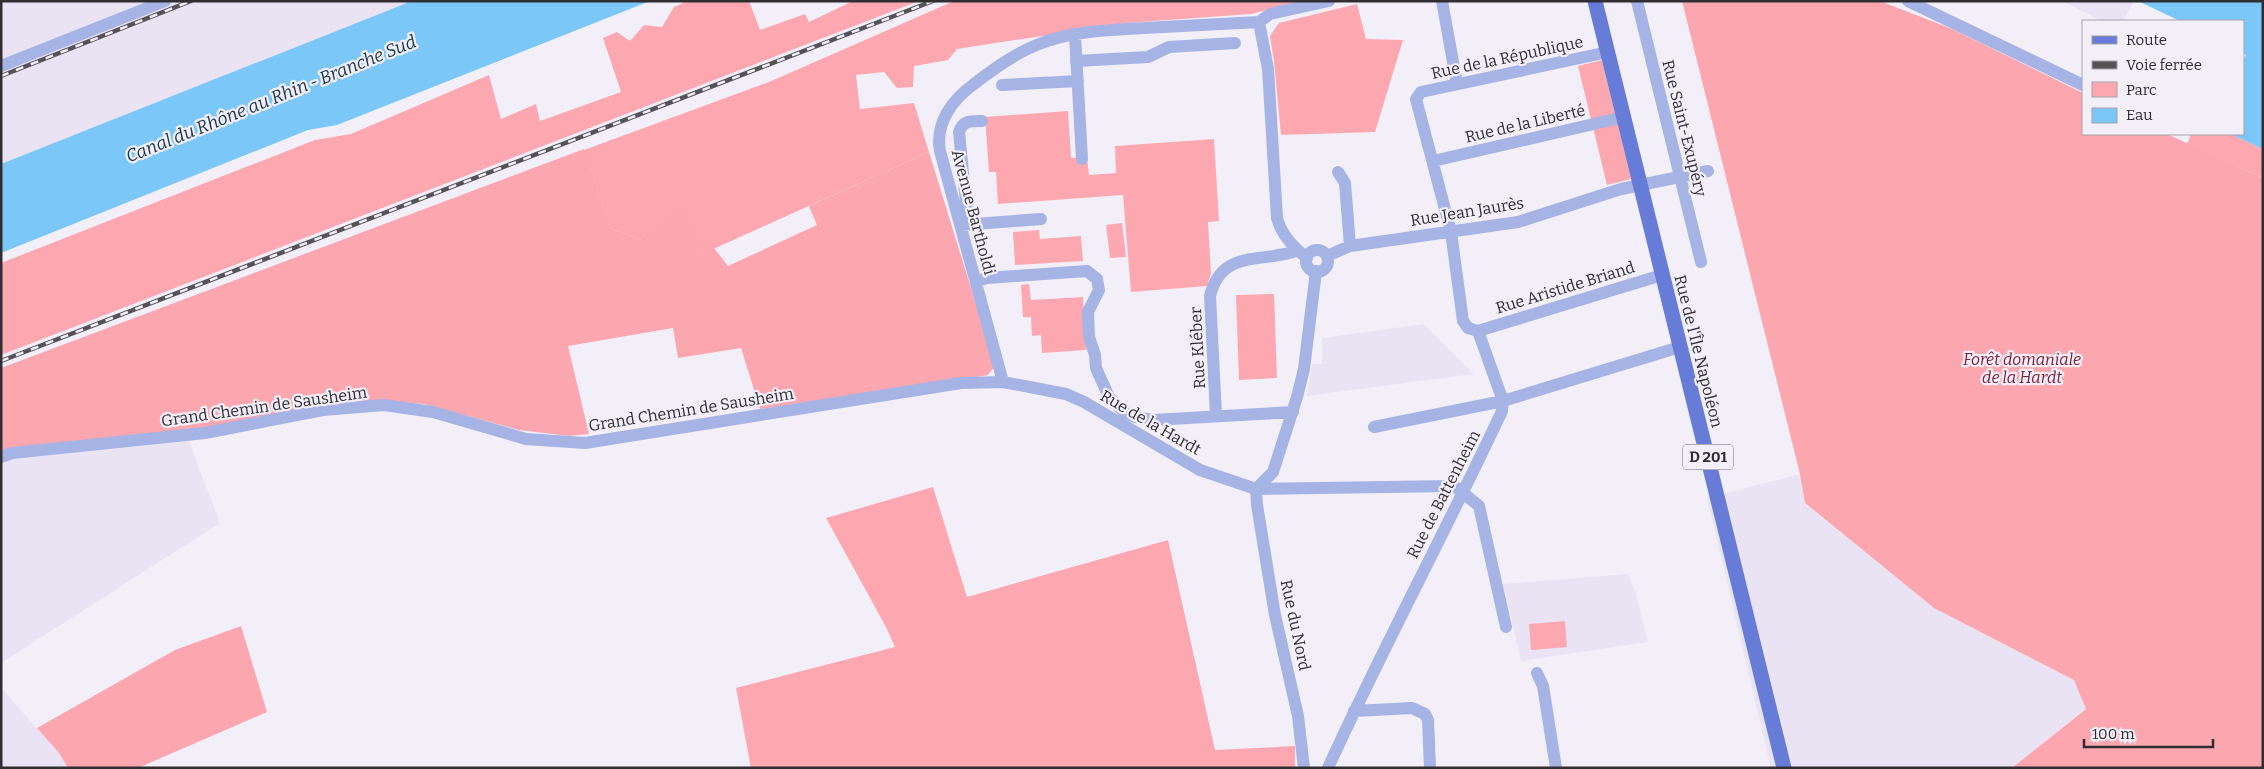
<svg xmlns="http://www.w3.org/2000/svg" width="2264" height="769" viewBox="0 0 2264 769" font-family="Bitter,serif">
	<rect width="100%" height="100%" fill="#f3eff9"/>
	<path fill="#eae3f4" d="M1 1H413L1 164Z
		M2062 1H2134L2123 21H2102Z
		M1424 324 1474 374 1307 396 1312 364H1322V338Z
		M185 431 220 523 1 663V452Z
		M1800 474 1805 504 1934 608 2074 680 2086 708 2012 768H1771L1707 498Z
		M1628 574 1635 591 1648 642 1521 661 1503 584Z
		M1 688 59 753 68 768H1Z"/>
	<path fill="#fda8b1" d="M687 1H749L760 30 805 14 809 22 853 1H919L1 355V263L315 140 351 134 489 75 501 119 536 104 540 121 621 92 603 38 617 32 630 41 644 25 662 27 674 7Z
		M954 1H1304L1251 14 1126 23 957 49 948 60 914 66 913 87 897 88 884 72 856 75 860 109 914 103 929 152 702 254 642 240 611 229 584 150 769 82Z
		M1357 4 1366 39 1403 40 1375 132 1281 135 1274 61 1270 36 1279 23Z
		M1602 60 1631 179 1607 185 1578 66Z
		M1068 111 1071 158 1087 157 1089 175 1116 173 1115 146 1214 139 1219 221 1208 222 1211 273 1207 286 1131 292 1123 195 998 204 996 172H989L985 117Z
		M2191 134H2231L2263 149V178L2187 144Z
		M1122 223 1126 257 1110 258 1106 225Z
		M1039 230 1040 239 1081 236 1083 261 1015 265 1013 232Z
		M1029 284 1031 300 1083 297 1086 350 1042 353 1041 335 1032 336 1031 317H1023L1021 285Z
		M1274 294 1277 378 1239 380 1236 295Z
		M933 487 967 597 1168 540 1215 750 1295 746V768H751L736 688 895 647 886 627 826 518Z
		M1565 621 1567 647 1531 650 1529 624Z"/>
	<path fill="#fca6af" d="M1682 1H1880L1952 29 2083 93V134H2167L2263 178V768H2012L2086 709 2074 680 1934 608 1805 503 1800 474Z
		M584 149 611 229 642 240 681 203 702 253 714 248 728 266 817 225 809 206 929 152 995 366 988 375 760 409 741 348 678 358 673 328 568 346 589 434 569 436 519 430 424 404 378 400 185 431 1 452V368Z
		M241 626 267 712 138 768H68L59 753 37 728 175 650Z"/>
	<path fill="#7bc7f8" d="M412 1H650L337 125 308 130 1 253V164Z
		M2138 1H2263V149L2231 134H2243V61L2246 55 2243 53V21H2180Z"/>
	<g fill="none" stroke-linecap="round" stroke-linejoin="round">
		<path stroke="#a5b3e5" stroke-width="12" d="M1442 1 1457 84
			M1637 1 1701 262
			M1908 1 2083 85
			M1259 22 1268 69 1277 218C1281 234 1294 248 1307 258
			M1075 35 1082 159
			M1076 61 1148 57 1169 47 1235 43
			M1 66 165 1
			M1002 85 1078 81
			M1433 161 1624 117
			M1338 172 1345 183 1350 246
			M968 223 959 132C963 120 971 121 982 121
			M961 225 1041 219
			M1306 261a11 11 0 1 1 22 0a11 11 0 1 1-22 0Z
			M1327 256 1350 246 1518 222 1621 189 1708 171
			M977 281 987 278 1087 271 1097 279 1099 290 1088 312 1089 337 1095 355 1096 368 1109 397 1124 412 1135 417 1153 420 1293 412
			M1478 331 1662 275
			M1003 382 940 151C935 123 952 100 974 84 993 69 1016 53 1039 44 1071 31 1110 30 1144 28 1182 26 1221 24 1259 22L1270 14 1329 1
			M1216 415 1210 296C1219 260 1243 260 1274 256 1282 254 1290 254 1297 250
			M1374 427 1503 401 1478 331 1468 328 1463 321 1451 232 1416 99 1421 92 1608 52
			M1 457 12 453 205 433 323 410 384 405 433 412 526 439 585 443 961 383 1003 382 1066 394 1084 402 1200 470 1256 489 1451 486 1457 488 1479 506 1506 627
			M1537 673 1543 686 1556 768
			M1354 711 1412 708 1425 714 1428 720 1430 768
			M1304 768 1298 716 1275 615 1257 505 1256 489 1273 472 1297 397 1304 369 1316 271
			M1328 768C1383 647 1446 531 1502 411L1503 401 1680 347"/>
		<path stroke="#677cd6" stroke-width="15" d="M1595 1 1784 768"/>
		<g stroke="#565358" stroke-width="4.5">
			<path id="rail" d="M1 76 191 1
				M1 361 933 1"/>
		</g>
		<use href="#rail" stroke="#f3eff9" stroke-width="2.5" stroke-dasharray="8" stroke-linecap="butt"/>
	</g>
	<g text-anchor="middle" stroke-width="4.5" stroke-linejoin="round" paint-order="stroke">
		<rect fill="#f3eff9" stroke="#6a686e" stroke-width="1" x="1683" y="444.5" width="50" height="25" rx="4"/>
		<g font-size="15" font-weight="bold" fill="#302e32">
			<text x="1708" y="462">D 201</text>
		</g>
		<g font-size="16" fill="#302e32" stroke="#f3eff9">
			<text transform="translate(1507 57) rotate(-12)" y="6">Rue de la République</text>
			<text transform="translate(1525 123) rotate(-13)" y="6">Rue de la Liberté</text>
			<text transform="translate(1685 128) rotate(76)" y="6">Rue Saint-Exupéry</text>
			<text transform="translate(1467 211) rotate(-9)" y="6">Rue Jean Jaurès</text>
			<text transform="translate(974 212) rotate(75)" y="6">Avenue Bartholdi</text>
			<text transform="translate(1565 287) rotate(-17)" y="6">Rue Aristide Briand</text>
			<text transform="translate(1197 348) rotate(-93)" y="6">Rue Kléber</text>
			<text transform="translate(1699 351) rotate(76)" y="6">Rue de l'Île Napoléon</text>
			<text transform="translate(264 406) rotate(-8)" y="6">Grand Chemin de Sausheim</text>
			<text transform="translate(691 409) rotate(-9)" y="6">Grand Chemin de Sausheim</text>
			<text transform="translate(1151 422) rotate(30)" y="6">Rue de la Hardt</text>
			<text transform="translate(1443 494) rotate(-63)" y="6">Rue de Battenheim</text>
			<text transform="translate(1296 625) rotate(78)" y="6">Rue du Nord</text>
		</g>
		<g font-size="16" font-style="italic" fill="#811f35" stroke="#f3eff9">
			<text x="2022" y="365">Forêt domaniale<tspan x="2022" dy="18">de la Hardt</tspan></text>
		</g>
		<g font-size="18" font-style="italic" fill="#17384c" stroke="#f3eff9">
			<text transform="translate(271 99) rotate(-22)" y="6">Canal du Rhône au Rhin - Branche Sud</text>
		</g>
	</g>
	<rect width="2264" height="769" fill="none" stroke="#302e32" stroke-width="5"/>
	<rect x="2082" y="20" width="162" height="115" fill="#f3eff9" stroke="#a5a2a9"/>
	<rect x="2092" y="36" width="25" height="8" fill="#677cd6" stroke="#a5a2a9"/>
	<text x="2126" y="45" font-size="15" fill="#302e32">Route</text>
	<rect x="2092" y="61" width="25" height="8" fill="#565358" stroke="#a5a2a9"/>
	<text x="2126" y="70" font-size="15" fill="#302e32">Voie ferrée</text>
	<rect x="2092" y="82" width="25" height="15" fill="#fda8b1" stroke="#a5a2a9"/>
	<text x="2126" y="95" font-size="15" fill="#302e32">Parc</text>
	<rect x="2092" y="108" width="25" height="15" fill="#7bc7f8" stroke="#a5a2a9"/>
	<text x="2126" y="120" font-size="15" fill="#302e32">Eau</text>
	<path d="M2084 739v8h129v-8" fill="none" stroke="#302e32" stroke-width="2.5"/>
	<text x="2092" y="739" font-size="15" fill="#302e32" stroke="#f3eff9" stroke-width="4" paint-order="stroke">100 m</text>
</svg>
